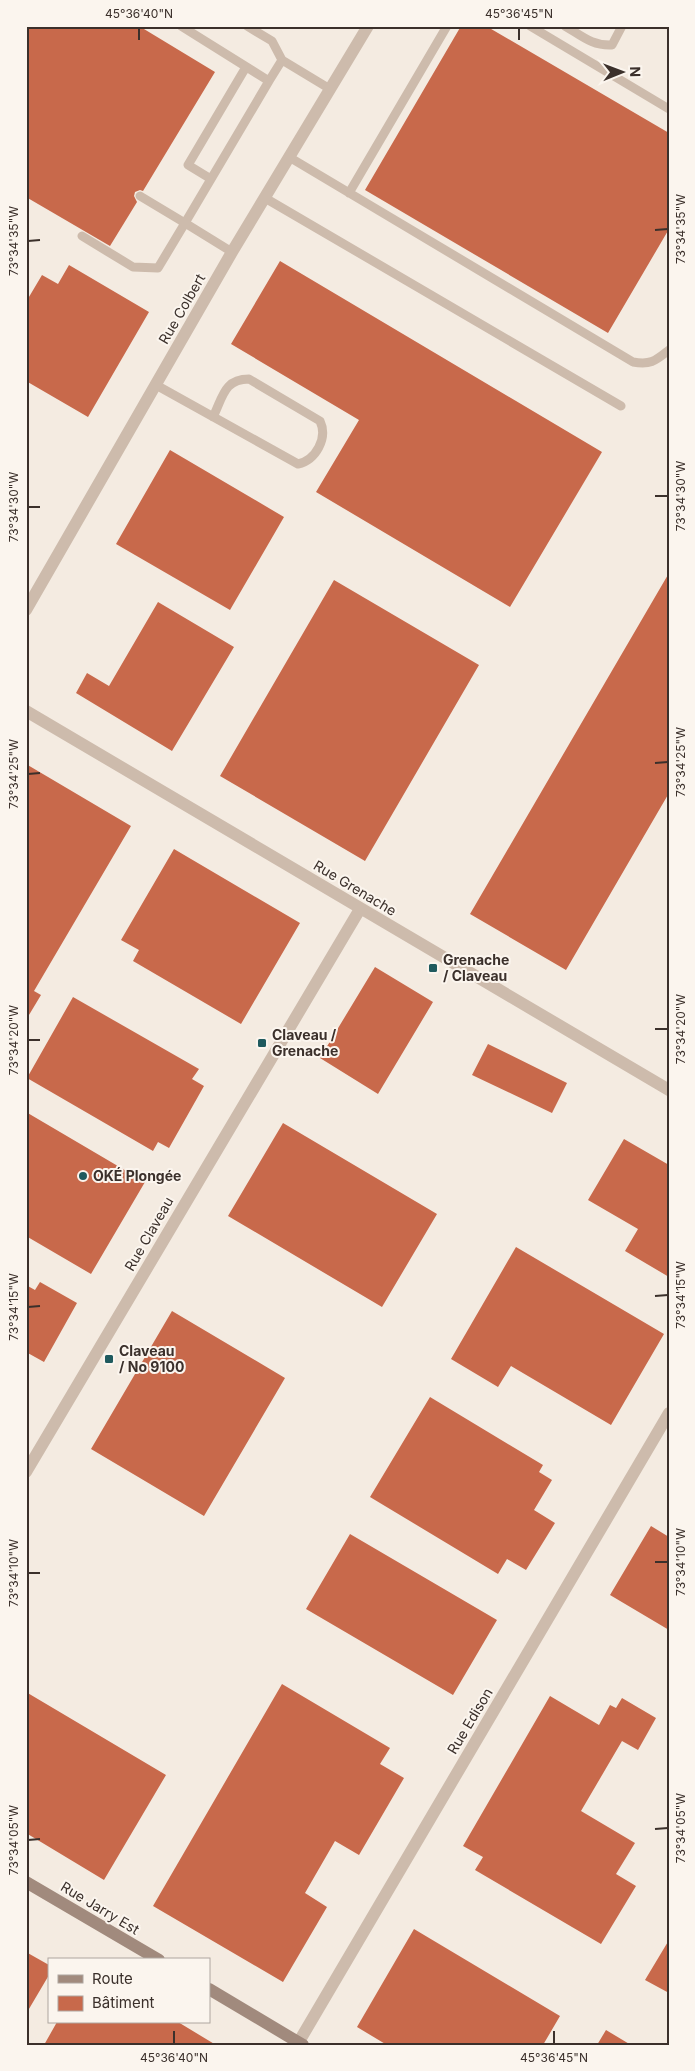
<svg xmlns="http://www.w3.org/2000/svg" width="695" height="2071" viewBox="0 0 695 2071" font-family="Inter,sans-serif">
	<rect width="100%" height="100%" fill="#f4ebe1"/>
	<path fill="#c8694b" d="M26 26H139L215 72 143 191 140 190 135 192 134 196 137 202 110 246 26 197Z
		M461 26H486L669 133V229L608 333 365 190Z
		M280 261 602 452 510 607 316 492 359 420 231 344Z
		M69 265 149 312 88 417 26 381V302L42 275 58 284Z
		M170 450 284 517 230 610 116 544Z
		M669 573V793L566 970 470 914Z
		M334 580 479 665 365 861 220 776Z
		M158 602 234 647 172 751 76 693 87 673 109 686Z
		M26 764 131 826 34 991 41 995 26 1020Z
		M174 849 300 923 241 1024 133 961 139 950 121 940Z
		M375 967 433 1002 378 1094 320 1058Z
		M73 997 199 1069 192 1079 204 1086 169 1148 158 1142 153 1151 27 1078Z
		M488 1044 567 1083 552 1113 472 1075Z
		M26 1112 145 1182 91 1274 26 1236Z
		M283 1123 437 1214 382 1307 228 1216Z
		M624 1139 669 1165V1277L625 1251 638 1229 588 1200Z
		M516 1247 664 1334 611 1425 511 1366 498 1387 451 1359Z
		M40 1282 77 1303 44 1362 26 1352V1285L35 1290Z
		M172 1311 285 1378 204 1516 91 1449Z
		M430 1397 543 1465 539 1472 552 1480 534 1510 555 1523 526 1570 507 1559 498 1574 370 1497Z
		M651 1526 669 1537V1630L610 1595Z
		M350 1534 497 1620 453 1695 306 1609Z
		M282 1684 390 1748 380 1764 404 1778 359 1855 335 1841 305 1893 327 1907 283 1982 153 1906Z
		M26 1692 166 1775 104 1880 26 1833Z
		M550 1696 599 1725 610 1705 616 1708 622 1698 656 1718 638 1750 622 1741 581 1811 635 1843 616 1874 636 1886 601 1944 475 1870 483 1857 463 1846Z
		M414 1929 560 2016 543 2045H387L357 2027Z
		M669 1940V1993L645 1980Z
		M26 1952 49 1965V1975L26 2014Z
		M57 2022H178L216 2045H44Z
		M606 2030 631 2045H597Z"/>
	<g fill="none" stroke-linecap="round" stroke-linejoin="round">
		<path stroke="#cdbbac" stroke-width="9" d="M181 26 269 81 185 223 232 252
			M247 26 272 41 282 60
			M530 26 669 109
			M565 26C582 36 592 46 612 45L622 26
			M269 81 282 60 330 89
			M289 157 633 362C651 365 655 361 669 350
			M211 179 188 165 246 67
			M349 193 447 26
			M265 198 621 406
			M82 236 133 267 158 268 185 223 140 196
			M156 385 298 464C316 460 328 438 320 421L249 379C224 379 223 397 213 417"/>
		<path stroke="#cdbbac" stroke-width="12" d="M26 610 232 252 368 26
			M26 711 669 1090
			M26 1472 360 909
			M297 2045 669 1413"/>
		<path stroke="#a18a7d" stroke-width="12" d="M26 1882 159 1960
			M209 1989 303 2045"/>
	</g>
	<path fill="none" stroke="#3b302b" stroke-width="2" d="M139 28V40M519 28V40M655 230 668 229M28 241 40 240M655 496H668M28 507H40M655 763 668 762M28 774 40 773M655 1029H668M28 1040H40M655 1296 668 1295M28 1307 40 1306M655 1562H668M28 1573H40M655 1829 668 1828M28 1840 40 1839M174 2031V2044M554 2031V2044"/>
	<g fill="#1f5a5e" stroke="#fbf5ee" stroke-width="2">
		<rect x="428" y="963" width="10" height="10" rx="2.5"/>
		<rect x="257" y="1038" width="10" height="10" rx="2.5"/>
		<circle cx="83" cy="1176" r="5"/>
		<rect x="104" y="1354" width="10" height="10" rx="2.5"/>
	</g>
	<g text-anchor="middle" stroke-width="4" stroke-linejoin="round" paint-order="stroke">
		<g font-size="14" fill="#3b302b" stroke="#fbf5ee">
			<text transform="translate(182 309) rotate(-60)" y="5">Rue Colbert</text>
			<text transform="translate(355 888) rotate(31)" y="5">Rue Grenache</text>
			<text transform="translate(149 1234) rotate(-60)" y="5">Rue Claveau</text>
			<text transform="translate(470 1721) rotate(-59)" y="5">Rue Edison</text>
			<text transform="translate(100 1908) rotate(31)" y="5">Rue Jarry Est</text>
		</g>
		<g font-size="14" font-weight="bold" fill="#3b302b" stroke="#fbf5ee" text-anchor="start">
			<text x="443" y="965">Grenache<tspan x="443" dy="16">/ Claveau</tspan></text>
			<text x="272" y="1040">Claveau /<tspan x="272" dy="16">Grenache</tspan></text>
			<text x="93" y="1181">OKÉ Plongée</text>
			<text x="119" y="1356">Claveau<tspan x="119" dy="16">/ No 9100</tspan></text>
		</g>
	</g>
	<rect width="695" height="2071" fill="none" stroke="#fbf5ee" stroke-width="55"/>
	<rect x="48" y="1958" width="162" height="65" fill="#fbf5ee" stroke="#aea6a0"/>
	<rect x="58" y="1975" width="25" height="8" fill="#a18a7d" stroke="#aea6a0"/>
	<text x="92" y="1984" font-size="15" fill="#3b302b">Route</text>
	<rect x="58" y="1996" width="25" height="15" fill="#c8694b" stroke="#aea6a0"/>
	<text x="92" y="2008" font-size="15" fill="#3b302b">Bâtiment</text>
	<g transform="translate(622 72) rotate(89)" stroke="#fbf5ee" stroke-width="4" paint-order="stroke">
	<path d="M0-4L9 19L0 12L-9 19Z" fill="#3b302b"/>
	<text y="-8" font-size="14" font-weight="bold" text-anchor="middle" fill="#3b302b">N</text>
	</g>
	<rect x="28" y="28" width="640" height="2016" fill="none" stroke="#3b302b" stroke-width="2"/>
	<g font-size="12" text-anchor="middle" fill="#3b302b">
		<text x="139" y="18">45°36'40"N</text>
		<text x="519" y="18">45°36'45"N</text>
		<text transform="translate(681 229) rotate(-90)" y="4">73°34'35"W</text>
		<text transform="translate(14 241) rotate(-90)" y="4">73°34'35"W</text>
		<text transform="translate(681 496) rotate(-90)" y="4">73°34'30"W</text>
		<text transform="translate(14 507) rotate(-90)" y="4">73°34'30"W</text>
		<text transform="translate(681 762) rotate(-90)" y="4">73°34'25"W</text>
		<text transform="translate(14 774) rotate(-90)" y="4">73°34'25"W</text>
		<text transform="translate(681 1029) rotate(-90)" y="4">73°34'20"W</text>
		<text transform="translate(14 1040) rotate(-90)" y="4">73°34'20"W</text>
		<text transform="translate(681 1295) rotate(-90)" y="4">73°34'15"W</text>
		<text transform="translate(14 1307) rotate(-90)" y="4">73°34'15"W</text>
		<text transform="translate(681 1562) rotate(-90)" y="4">73°34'10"W</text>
		<text transform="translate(14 1573) rotate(-90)" y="4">73°34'10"W</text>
		<text transform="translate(681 1828) rotate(-90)" y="4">73°34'05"W</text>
		<text transform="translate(14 1840) rotate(-90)" y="4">73°34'05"W</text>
		<text x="174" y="2062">45°36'40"N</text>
		<text x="554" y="2062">45°36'45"N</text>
	</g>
</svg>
